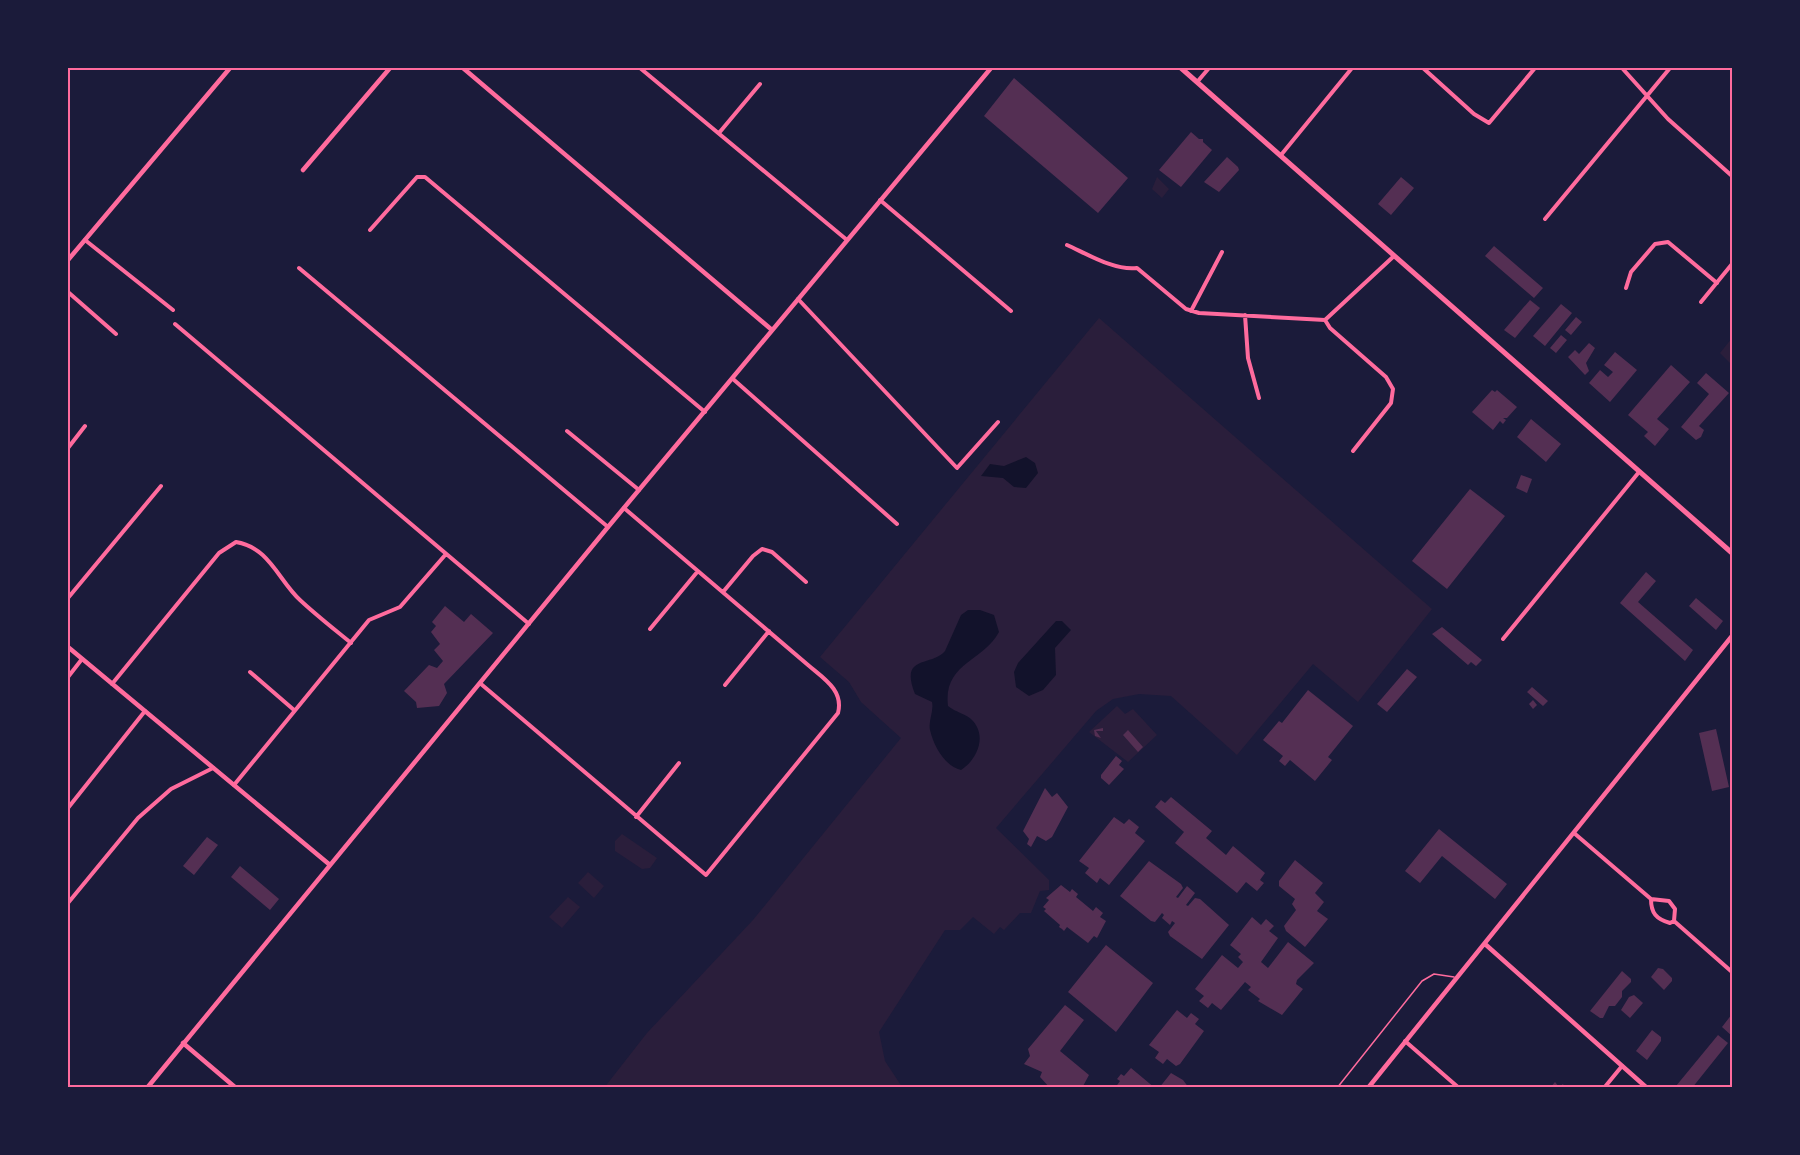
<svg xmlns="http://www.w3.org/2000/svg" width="1800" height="1155" viewBox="0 0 1800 1155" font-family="Barlow,sans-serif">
	<rect width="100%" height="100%" fill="#1b1b3a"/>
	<path fill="#2a1e3b" d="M1157 177 1169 189 1162 198 1152 189Z
		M1099 318 1432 609 1358 702 1313 664 1237 755 1171 696 1139 694 1113 699 1096 711 996 828 1049 880V890L1040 891 1031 913H1020L1004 930 1000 927 994 934 973 917 960 930H945L879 1032 885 1061 902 1087 604 1088 647 1033 753 920 901 738 861 702 849 682 820 657Z
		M1732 338V365L1720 353Z
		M1117 706 1125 714 1133 709 1157 735 1128 762 1089 732Z
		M622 834 657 858 650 868 642 869 615 851V841Z
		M588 872 604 886 594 898 578 883Z
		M568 897 580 907 562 928 549 917Z"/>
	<path fill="#12122b" d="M1026 457 1035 463 1038 473 1026 488 1014 487 1003 478 981 476 990 464 1004 466Z
		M968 610H980L994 615 999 632C983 662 943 663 948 706 955 712 967 714 973 721 987 737 977 760 961 770 945 766 934 747 930 730 928 721 934 712 932 702L915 694C899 654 932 667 945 651L961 615Z
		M1056 621H1062L1071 630 1055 648 1056 675 1043 690 1029 696 1016 687 1014 672 1018 663Z"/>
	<path fill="#542f53" d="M1014 78 1128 178 1098 213 984 116Z
		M1191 132 1199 139H1203V142L1212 150 1181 187 1159 170Z
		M1227 157 1238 167 1239 170 1219 192 1204 182Z
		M1401 177 1414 188 1391 215 1378 204Z
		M1494 246 1543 288 1534 298 1485 256Z
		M1530 300 1540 308 1515 338 1504 330Z
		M1561 304 1572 313 1545 346 1533 336Z
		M1576 317 1582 322 1571 335 1565 330Z
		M1561 335 1567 340 1556 353 1550 348Z
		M1589 343 1595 348 1586 363 1589 371 1585 375 1568 357 1575 350 1579 354Z
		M1615 352 1637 370 1610 402 1589 383 1600 370 1608 377 1613 372 1604 365Z
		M1671 365 1690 382 1657 419 1669 429 1655 446 1644 436 1648 432 1628 415Z
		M1706 373 1729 393 1699 426 1704 430 1701 437 1696 440 1681 427 1709 394 1697 383Z
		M1492 390 1495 392 1497 390 1517 407 1507 418H1503L1506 420 1503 424 1500 421 1493 430 1472 412Z
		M1531 419 1561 444 1546 462 1517 437Z
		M1521 475 1532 479 1527 493 1516 488Z
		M1470 489 1505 516 1447 589 1412 561Z
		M1646 572 1656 581 1638 602 1693 650 1685 661 1620 603Z
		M1696 598 1723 621 1716 630 1689 606Z
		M445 606 464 622 471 614 493 633 444 684 447 693 439 706 417 708 416 702 404 691 429 665 437 668 443 661 434 650 440 644 431 632 436 626 432 622Z
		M1442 627 1482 660 1476 666 1471 662 1468 665 1432 634Z
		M1407 669 1417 677 1387 712 1377 704Z
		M1532 687 1548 701 1543 706 1527 692Z
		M1308 690 1353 726 1328 757 1332 760 1315 781 1290 760 1285 766 1279 761 1283 756 1263 740 1279 721 1282 723Z
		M1533 700 1537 705 1533 709 1529 704Z
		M1103 728V731H1096L1101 738 1095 736 1094 730Z
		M1716 729 1729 787 1712 791 1699 733Z
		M1128 730 1143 747 1138 752 1123 735Z
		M1116 756 1122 761 1119 765 1124 769 1109 785 1101 778V775Z
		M1045 788 1052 797 1057 793 1068 807 1052 837 1046 841 1037 836 1031 847 1027 844 1029 839 1023 831Z
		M1171 797 1212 831 1206 838 1226 855 1233 846 1265 873 1260 880 1264 883 1257 891 1246 882 1237 893 1175 843 1184 832 1155 807 1161 800 1165 803Z
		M1114 817 1124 824 1129 819 1139 827 1135 833 1145 841 1109 885 1100 878 1097 883 1085 873 1089 868 1079 861Z
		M1439 829 1507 884 1495 899 1442 856 1420 883 1405 871Z
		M207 837 218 845 194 875 183 866Z
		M1295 860 1323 883 1315 893 1324 902 1317 911 1328 919 1305 947 1286 931 1284 926 1296 910 1292 904 1295 899 1279 886V881Z
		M1149 861 1181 884 1183 888 1176 897 1178 898 1187 886 1195 893 1186 905 1188 906 1195 898 1200 899 1229 925 1202 959 1170 936 1168 932 1175 923 1172 921 1170 925 1162 918 1164 915 1162 913 1155 922 1151 921 1120 896Z
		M240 866 279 899 270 910 231 877Z
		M1730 876H1732V893H1731Z
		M1061 885 1070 892 1072 889 1078 894 1076 897 1093 911 1096 907 1103 913 1100 917 1106 921 1097 938 1094 936 1088 943 1067 927 1064 931 1062 929 1059 927 1060 925 1044 911 1046 909 1043 907 1049 900 1046 898Z
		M1252 917 1261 925 1266 919 1274 926 1269 931 1278 938 1261 962 1268 968 1288 942 1314 963 1297 980 1296 984 1303 989 1282 1015 1258 1001 1260 999 1248 990 1251 987 1245 982 1221 1010 1212 1003 1208 1008 1199 1001 1204 996 1195 989 1222 955 1238 968 1243 962 1238 957 1241 954 1230 945Z
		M1106 945 1153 983 1116 1032 1068 992Z
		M1658 968 1663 969 1672 978V981L1664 990 1651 977Z
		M1622 971 1631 979V982L1622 991V997L1615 1006H1609L1603 1018H1600L1590 1011Z
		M1634 995 1643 1003 1630 1018 1621 1010 1629 997Z
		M1065 1005 1084 1020 1060 1051 1089 1075 1082 1088H1050L1040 1077 1042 1072 1024 1064 1030 1056 1028 1049Z
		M1177 1010 1187 1018 1191 1013 1199 1019 1195 1024 1204 1031 1180 1064 1176 1066 1167 1059 1163 1064 1155 1058 1159 1052 1149 1045Z
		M1732 1014V1036L1722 1027Z
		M1652 1030 1661 1037V1041L1647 1060 1636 1051Z
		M1718 1035 1728 1043 1692 1088H1678L1676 1086Z
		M1131 1068 1155 1088H1115L1120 1081 1117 1079 1121 1074 1124 1076Z
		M1171 1073 1183 1080 1189 1088H1159Z
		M1555 1082 1559 1087 1563 1084 1565 1088H1550Z"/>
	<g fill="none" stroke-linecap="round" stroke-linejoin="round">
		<path stroke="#ff6b9d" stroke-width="1.5" d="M1337 1088 1422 981 1434 974 1454 977"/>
		<path stroke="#ff6b9d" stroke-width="4" d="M640 68 847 240
			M1423 68 1474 114 1489 123 1535 68
			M1622 68 1668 119 1732 176
			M1198 81 1209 68
			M719 133 760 84
			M1281 155 1352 68
			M880 200 1011 311
			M1545 219 1670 68
			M370 230 417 177H425L705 412
			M85 240 173 310
			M1067 245C1087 254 1115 271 1137 268L1186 309 1199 313 1325 320 1394 256
			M299 268 608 527
			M1626 288 1631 272 1655 244 1668 242 1717 283
			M68 292 116 334
			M798 299 957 468 998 422
			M1701 302 1732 264
			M1191 311 1222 252
			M1245 315 1248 358 1259 398
			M1325 320 1330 328 1386 377 1393 389 1391 403 1353 451
			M175 324 529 624
			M733 379 897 524
			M567 431 639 490
			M68 448 85 426
			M723 592 753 556 762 549 772 552 806 582
			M68 598 161 486
			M650 629 698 571
			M1503 639 1639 472
			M250 672 294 710
			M68 677 82 659
			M112 684 219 553 236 542C269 547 279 581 300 600 316 615 334 629 351 643
			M481 684 706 875 838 713C844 690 823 678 808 665L624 508
			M725 685 769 631
			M234 785 369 620 400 607 446 554
			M68 808 145 711
			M636 817 679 763
			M1574 833 1651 899 1669 901 1675 909 1674 921
			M1651 899C1651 913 1656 919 1670 923L1674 921 1732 972
			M68 903 138 818 171 789 213 768
			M1405 1041 1459 1088
			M1604 1088 1622 1066"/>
		<path stroke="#ff6b9d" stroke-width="4.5" d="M463 68 772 330
			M303 170 390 68
			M68 260 230 68
			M68 647 330 865
			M1485 944 1647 1088
			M183 1043 236 1088
			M147 1088 608 527 991 68
			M1368 1088 1732 636"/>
		<path stroke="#ff6b9d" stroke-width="5" d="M1181 68 1732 553"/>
	</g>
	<rect width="1800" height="1155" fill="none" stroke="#1b1b3a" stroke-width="138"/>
	<rect x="69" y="69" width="1662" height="1017" fill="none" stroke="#ff6b9d" stroke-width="2"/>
</svg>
